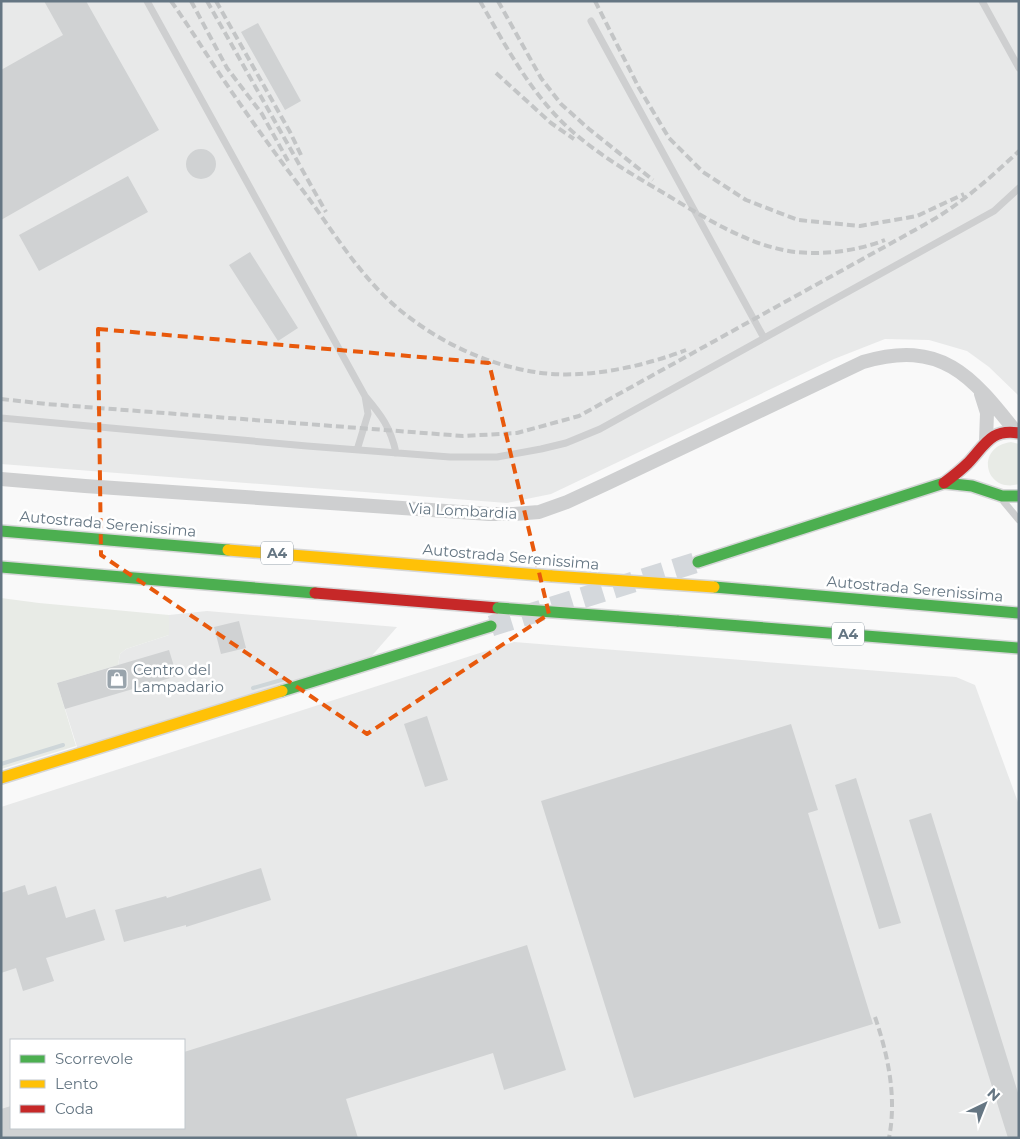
<svg xmlns="http://www.w3.org/2000/svg" width="1020" height="1139" viewBox="0 0 1020 1139" font-family="Montserrat,sans-serif">
	<rect width="100%" height="100%" fill="#f9f9f9"/>
	<path fill="#e8e9e9" fill-rule="evenodd" d="M1 1H1019V396L989 367 967 351 929 340 885 339 834 359 551 494 507 503 1 464Z
		M207 611 397 627 369 659 78 750 57 683 118 665 120 654 126 649 169 635V615Z
		M514 642 956 677 975 685 1019 805V1138H1V807ZM11 1040H184V1128H11Z"/>
	<path fill="#e8ebe6" d="M1011 442 1019 444V484C985 494 974 447 1011 442Z
		M1 598 39 603 169 615V635L126 649 120 654 118 665 57 683 76 746 1 769Z"/>
	<g fill="none" stroke-linecap="round" stroke-linejoin="round">
		<path stroke="#ced6d9" stroke-width="4" d="M253 688 285 679
			M1 764 63 745"/>
	</g>
	<path fill="#d0d2d3" d="M44 1H86L159 130 1 220V70L63 35Z
		M258 23 301 101 285 110 241 32Z
		M186 164a15 15 0 1 1 30 0a15 15 0 1 1-30 0Z
		M128 176 148 212 39 271 19 235Z
		M250 252 298 328 278 341 229 265Z
		M239 621 246 648 221 654 214 627Z
		M169 650 177 676 65 709 57 683Z
		M427 716 448 780 425 787 404 724Z
		M791 724 818 810 808 813 873 1024 634 1098 541 801Z
		M856 778 901 923 879 929 835 785Z
		M931 813 1019 1096V1138H1008L909 820Z
		M261 868 271 900 186 927V925L124 942 115 910 166 896 167 898Z
		M25 885 28 895 56 886 66 918 95 909 105 940 46 958 54 981 23 991 16 968 1 973V893Z
		M527 945 566 1070 504 1090 493 1053 346 1099 358 1138H1V1109L11 1106V1128H184V1052Z"/>
	<g fill="none" stroke-linecap="round" stroke-linejoin="round">
		<path stroke="#d4d8dc" stroke-width="21" stroke-dasharray="21 11" stroke-linecap="butt" d="M491 626 698 562"/>
		<g stroke="#d5d6d7" stroke-width="14">
			<path id="fast" d="M1 531 228 550
				M698 562 944 483 972 486 1002 496H1019
				M1 567 315 593
				M714 587 1019 613
				M677 621 1019 648
				M282 691 491 626"/>
		</g>
		<g stroke="#d5d6d7" stroke-width="14">
			<path id="slow" d="M228 550 552 576
				M1 778 282 691"/>
		</g>
		<g stroke="#d5d6d7" stroke-width="14">
			<path id="jam" d="M944 483C952 477 961 470 968 463 985 445 991 428 1019 433
				M315 593 498 608"/>
		</g>
		<path stroke="#cecfd0" stroke-width="7" d="M147 1 365 396C381 415 391 428 396 453
			M982 1 1019 68
			M591 21 764 338
			M1 418 307 446 450 457H497L541 449 566 443 600 429 994 211 1019 188
			M357 450 368 414 365 396
			M1004 502 1019 520"/>
		<path stroke="#cecfd0" stroke-width="14" d="M981 394 987 413 986 441
			M1 479 85 486 489 514H514L539 512 567 502 606 484 863 362C941 339 971 375 1016 432"/>
		<use href="#fast" stroke="#4caf50" stroke-width="11"/>
		<use href="#slow" stroke="#ffc107" stroke-width="11"/>
		<use href="#jam" stroke="#c62828" stroke-width="11"/>
		<path stroke="#c3c5c6" stroke-width="4" stroke-dasharray="8 4" stroke-linecap="butt" d="M171 1C188 25 203 49 219 73 247 115 277 156 307 196 334 233 359 274 394 305 433 339 483 364 535 372 583 380 642 367 686 350
			M191 1 227 68 262 114 288 161
			M207 1 326 212
			M216 1 290 132 301 155
			M480 1C501 38 522 77 550 109 580 144 623 169 662 192 702 216 748 246 795 252 825 255 857 251 885 240
			M498 1 541 78 561 104 589 129 653 180
			M595 1 639 88 669 138 703 172 746 200 798 220 860 226 917 216 964 194
			M496 73 551 123 574 139
			M1 399 47 404 463 436 517 433 579 416 924 225C960 205 989 179 1019 151
			M875 1017C888 1055 897 1097 889 1138"/>
		<g stroke="#d5d6d6" stroke-width="14" stroke-linecap="butt">
			<path id="fast-bridge" d="M498 608 677 621"/>
		</g>
		<g stroke="#d5d6d6" stroke-width="14" stroke-linecap="butt">
			<path id="slow-bridge" d="M552 576 714 587"/>
		</g>
		<use href="#fast-bridge" stroke="#4caf50" stroke-width="11"/>
		<use href="#slow-bridge" stroke="#ffc107" stroke-width="11"/>
	</g>
	<path fill="none" stroke="#e8590c" stroke-width="4" stroke-dasharray="10 6" stroke-linejoin="round" d="M98 329 489 363 549 614 367 734 101 555Z"/>
	<defs>
		<g id="shop-square" transform="scale(1.125)"><rect x="-9" y="-9" width="18" height="18" rx="4" fill="#99a4ac" stroke="#fff"/><path d="M-5-2.5h2.3a2.7 3.5 0 0 1 5.4 0H5L5.5 6h-11ZM-1.5-2.5h3a1.5 2.3 0 0 0-3 0Z" fill="#fff"/></g>
	</defs>
	<g fill-rule="evenodd">
		<use href="#shop-square" x="117" y="679"/>
	</g>
	<g text-anchor="middle" stroke-width="5" stroke-linejoin="round" paint-order="stroke">
		<g fill="#fff" stroke="#939fa8" stroke-width="1">
			<rect x="261" y="541.5" width="32" height="23" rx="4"/>
			<rect x="832" y="622.5" width="32" height="23" rx="4"/>
		</g>
		<g font-size="14" font-weight="bold" fill="#657683">
			<text x="277" y="558">A4</text>
			<text x="848" y="639">A4</text>
		</g>
		<g font-size="15" fill="#657683" stroke="#fff">
			<text transform="translate(463 511) rotate(3)" y="5">Via Lombardia</text>
			<text transform="translate(108 524) rotate(5)" y="5">Autostrada Serenissima</text>
			<text transform="translate(511 557) rotate(5)" y="5">Autostrada Serenissima</text>
			<text transform="translate(915 589) rotate(5)" y="5">Autostrada Serenissima</text>
		</g>
		<g font-size="15" fill="#657683" stroke="#fff" text-anchor="start">
			<text x="133" y="675">Centro del<tspan x="133" dy="17">Lampadario</tspan></text>
		</g>
	</g>
	<rect width="1020" height="1139" fill="none" stroke="#657683" stroke-width="5"/>
	<rect x="10" y="1039" width="175" height="90" fill="#ffffff" stroke="#c1c8cd"/>
	<rect x="20" y="1055" width="25" height="8" fill="#4caf50" stroke="#c1c8cd"/>
	<text x="55" y="1064" font-size="15" fill="#657683">Scorrevole</text>
	<rect x="20" y="1080" width="25" height="8" fill="#ffc107" stroke="#c1c8cd"/>
	<text x="55" y="1089" font-size="15" fill="#657683">Lento</text>
	<rect x="20" y="1105" width="25" height="8" fill="#c62828" stroke="#c1c8cd"/>
	<text x="55" y="1114" font-size="15" fill="#657683">Coda</text>
	<g transform="translate(985 1104) rotate(43)" stroke="#ffffff" stroke-width="4" paint-order="stroke">
	<path d="M0-4L9 19L0 12L-9 19Z" fill="#657683"/>
	<text y="-8" font-size="14" font-weight="bold" text-anchor="middle" fill="#657683">N</text>
	</g>
</svg>
